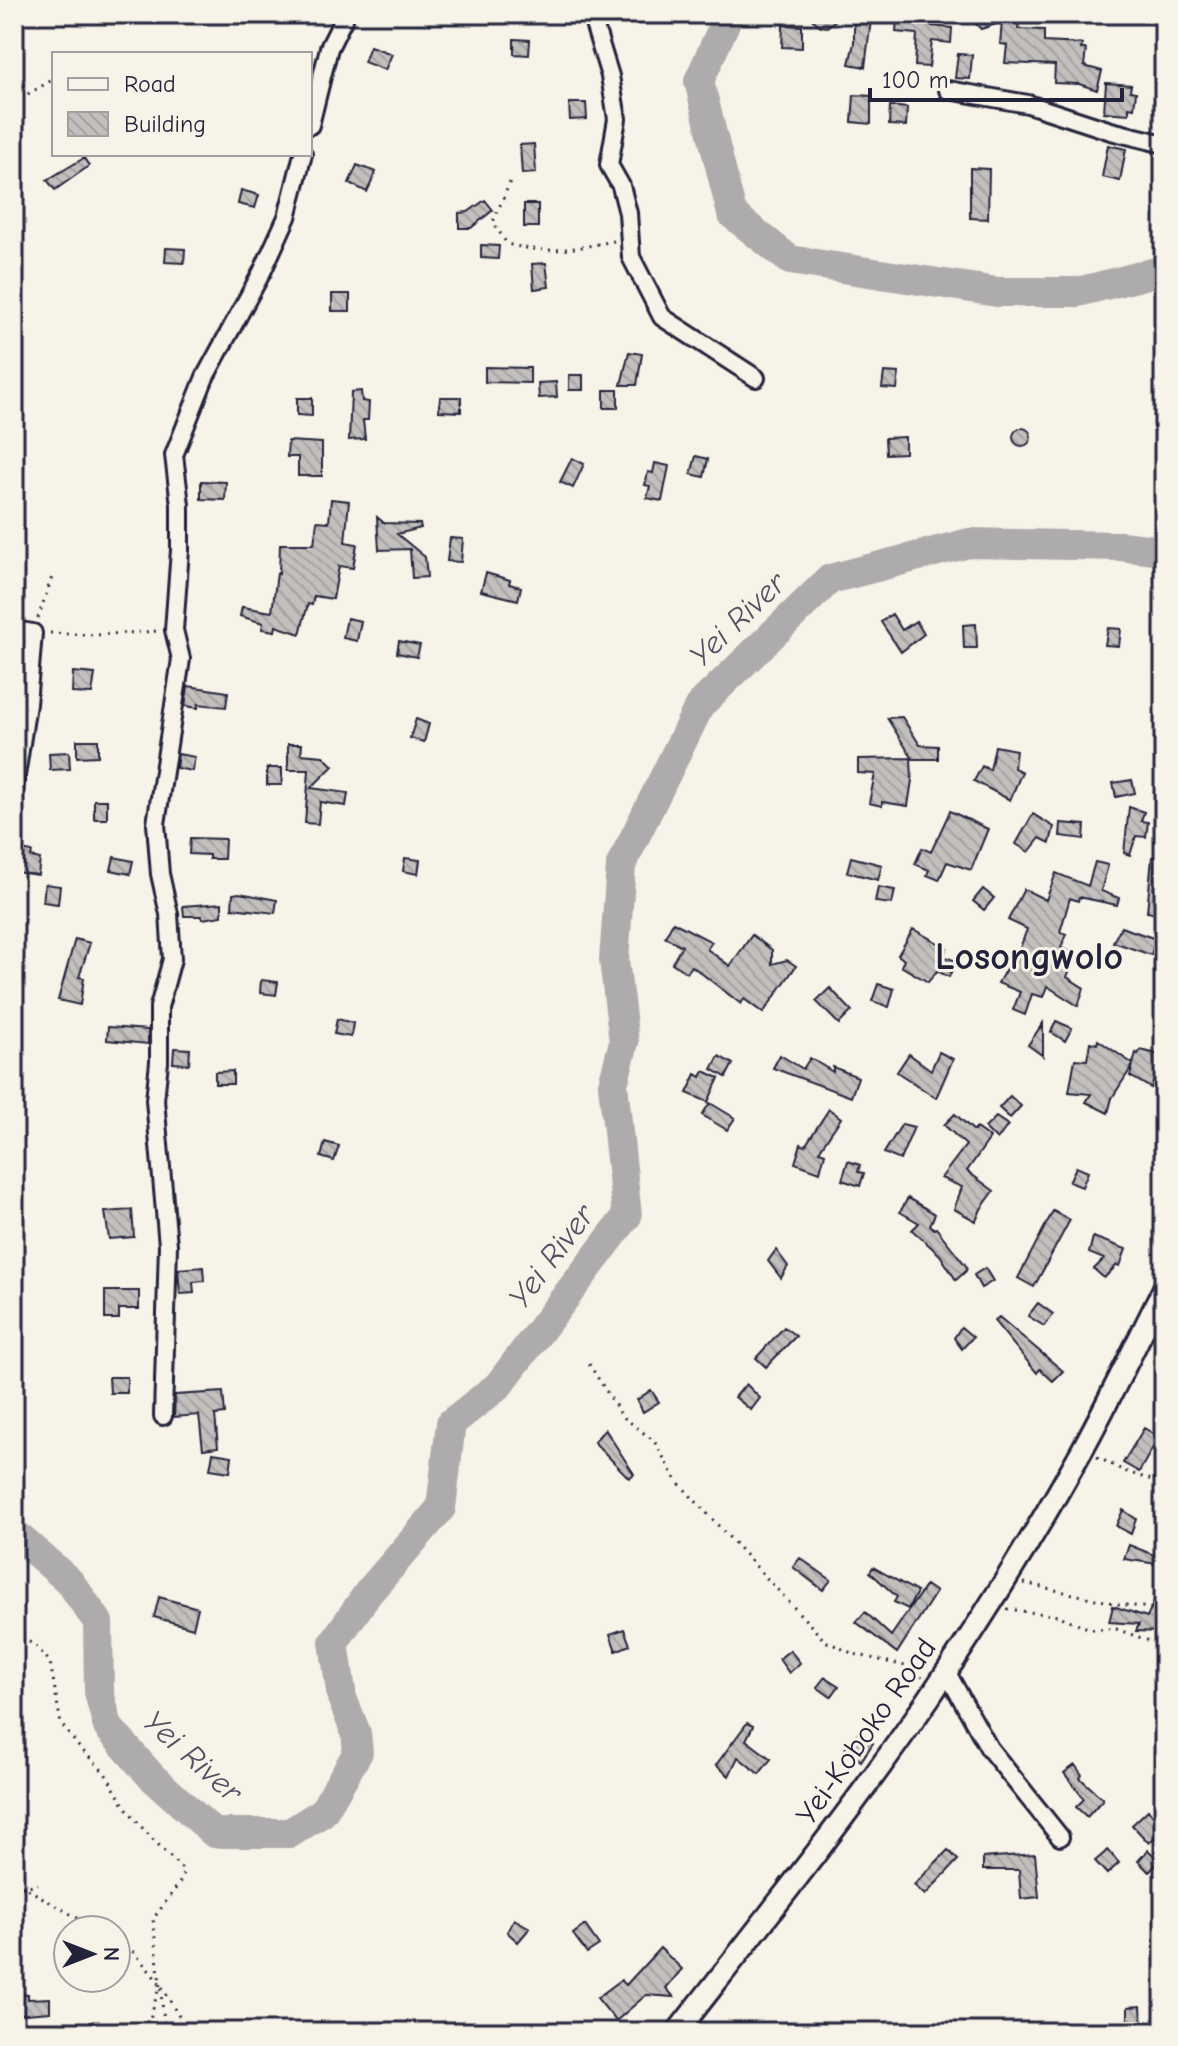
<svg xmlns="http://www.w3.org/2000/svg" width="1178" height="2046" viewBox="0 0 1178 2046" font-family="'Comic Neue',sans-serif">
	<defs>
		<pattern id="building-back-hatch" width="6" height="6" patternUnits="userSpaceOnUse" patternTransform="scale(2)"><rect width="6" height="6" fill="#c2bfbd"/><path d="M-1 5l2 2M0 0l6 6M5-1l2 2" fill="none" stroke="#a6a4a3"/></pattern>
	</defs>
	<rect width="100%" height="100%" fill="#f7f3e8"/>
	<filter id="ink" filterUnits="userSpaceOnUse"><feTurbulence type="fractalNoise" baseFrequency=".0125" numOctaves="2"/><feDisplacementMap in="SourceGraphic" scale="16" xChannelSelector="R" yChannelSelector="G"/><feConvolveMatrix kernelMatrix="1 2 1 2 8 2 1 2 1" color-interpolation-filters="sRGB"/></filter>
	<g filter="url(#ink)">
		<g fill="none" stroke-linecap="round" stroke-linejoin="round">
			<path stroke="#aeabad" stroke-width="30" d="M729 14 699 81 732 214 790 260 997 292H1078L1164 270
				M14 1533 69 1581 98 1622 99 1692 108 1727 151 1776 214 1833H290L323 1812 358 1752 356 1733 342 1698 334 1642 368 1593 441 1508 451 1423 498 1386 627 1216 613 1084 624 1042 614 960 621 865 700 705 830 579 969 543 1120 546 1164 551"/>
		</g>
		<path fill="url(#building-back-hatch)" stroke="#22223b" stroke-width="2" d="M805 14H843L827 27 821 26Z
			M920 14H932V26L952 28 951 43 932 41 929 67 915 66 917 34 896 32 897 18 920 20Z
			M975 14H1020L1018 29 1044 30V42L1082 44 1081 49H1086L1084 66 1102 71 1097 90 1079 84 1054 83 1055 65 1005 63 1007 45 1000 44 1002 22 981 29 973 21Z
			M854 20H871L865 67 849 64 854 43Z
			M783 25 802 26V48L782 47Z
			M514 39 530 40 529 55 514 54Z
			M370 46 392 54 385 70 364 62Z
			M958 54 972 55 970 79 955 78Z
			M1106 83 1131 85 1130 91 1136 92 1134 108 1129 107V114L1104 112Z
			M854 95 871 96V124L852 122Z
			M569 103H586L587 119 570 120Z
			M890 106 907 108 906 126 889 125Z
			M534 144 536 173 522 174 520 145Z
			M1108 145 1126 149 1120 181 1102 177Z
			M84 158 89 166 55 190 47 180Z
			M357 165 376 172 367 192 349 183Z
			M970 168 989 169 988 219 970 218Z
			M241 190 259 195 255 208 238 204Z
			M485 200 493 210 471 228H459V213L468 212Z
			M524 204H538V227H524Z
			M481 245 499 246 498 259 481 258Z
			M166 248 185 249 184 263 165 262Z
			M546 263 549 287 534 289 532 264Z
			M332 294H350V311H332Z
			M629 352 642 354 637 385H621Z
			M485 367 530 368V383L485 382Z
			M884 372 899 373 897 389 882 388Z
			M569 375H583V390H569Z
			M556 382 557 397 539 398 538 383Z
			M604 390H618V408H604Z
			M361 391 362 401 369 402 368 420H363L365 439 349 440 351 392Z
			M440 397H461V412L439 411Z
			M297 398H312V416L297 415Z
			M1013 437a9 9 0 1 1 18 0a9 9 0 1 1-18 0Z
			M905 437V453L886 454 885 438Z
			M288 441 322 443V476H298V457H287Z
			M696 456 708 459 704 477 691 474Z
			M572 458 584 464 573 488 560 482Z
			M655 463 669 466 662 501 647 498 650 486 645 485 648 472 653 473Z
			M201 481 226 482 225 500 201 499Z
			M331 499 349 501 345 542 357 544 353 568 339 566 333 599 314 596 312 605 308 604 300 634 276 626 275 631 262 629 263 623 240 616 242 607 272 612 277 573 279 574 280 544H314L317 521 329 522Z
			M377 517 384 523 420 524 421 528 397 534 425 557 427 577 412 578 410 549 379 550Z
			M450 538 463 539 461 562 447 561Z
			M486 573 510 580 509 584 521 587 518 600 481 591Z
			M892 614 902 630 916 621 924 634 901 652 881 622Z
			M347 618 361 621 357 641 343 638Z
			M976 624 977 648H964L963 625Z
			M1108 628 1121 629 1119 646 1105 645Z
			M399 641 420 645 417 657 397 653Z
			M73 672 95 674 92 694 72 693Z
			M188 686 228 692 226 707 198 704V708L185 706Z
			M902 717 920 745 938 746V759H913L887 718Z
			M416 719 429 724 424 742 410 738Z
			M77 740H98V756L77 757Z
			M288 744H302L301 754 323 756 333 766 311 788 348 793 346 806 320 802 318 824 305 823 309 770H288Z
			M995 746 1016 750 1014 768 1022 772 1010 800 974 781 982 766 990 770Z
			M69 752 70 769 50 770 49 753Z
			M178 754 195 757 192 771 176 768Z
			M911 758 912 780 908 806 882 802V806L869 803 875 774 858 773V759Z
			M267 768H282V785H267Z
			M1132 780 1135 793 1116 797 1113 783Z
			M94 800H107V819H94Z
			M1129 807 1144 812 1141 821 1148 822 1146 837 1136 836 1130 855 1124 853Z
			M950 811 988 829 971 870 947 862 939 880 927 875 929 870 915 864 922 848 931 852Z
			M1033 814 1054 827 1050 843 1040 838 1029 852 1016 844Z
			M1061 823 1085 825 1084 839 1060 836Z
			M190 838 225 839 224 859H209V855L189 854Z
			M16 849 32 852 31 857 40 859 38 875 14 872Z
			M114 857 133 861 130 874 111 870Z
			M851 857 882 865 878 880 847 872Z
			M1152 857H1164L1162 895H1164V915L1147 912Z
			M405 858 420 860 418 874 403 871Z
			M1095 862 1108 865 1101 891 1119 898 1117 905 1079 897 1078 901 1070 898 1060 932 1066 934 1061 948 1076 954 1067 977 1084 988 1078 1006 1047 986 1043 997 1032 994 1025 1015 1013 1010 1020 992 998 983 1007 967 1012 970 1027 929 1008 920 1024 889 1046 900 1056 873 1088 886Z
			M45 884 60 886 58 904 43 902Z
			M878 887 895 890 892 904 875 902Z
			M983 889 994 898 984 910 973 901Z
			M239 893 277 900 275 913 232 908 233 894Z
			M222 903V916L202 919V916H184L183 906Z
			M673 922 712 942 707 949 730 966 752 935 772 950V964L787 960 796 966 763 1013 744 999 741 1004 692 966 687 973 672 963 682 946 665 937Z
			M1121 927 1156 939 1151 955 1113 942Z
			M913 929 947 948 943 956 956 961 949 977 937 971 928 982 901 966 904 960 898 955Z
			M75 939 90 943 79 977 84 978 80 1005 58 1000Z
			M261 980 278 982 276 995 260 993Z
			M878 984 894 989 889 1007 872 1001Z
			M830 988 852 1011 839 1024 816 1001Z
			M337 1019 353 1023 351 1037 334 1034Z
			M1056 1021 1072 1028 1065 1041 1051 1032Z
			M1043 1023V1056L1028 1045Z
			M108 1027 148 1030V1044L107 1040Z
			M1098 1040 1133 1064 1136 1053 1138 1054 1141 1050 1164 1056 1151 1088 1130 1076 1133 1065 1112 1098 1108 1113 1086 1102 1091 1094 1069 1092 1075 1059 1087 1060 1090 1042 1097 1044Z
			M174 1048 190 1049 189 1064 173 1063Z
			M939 1052 953 1059 936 1098 897 1072 909 1054 931 1070Z
			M780 1055 803 1069 810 1058 833 1072V1067L858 1077 851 1097 773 1068Z
			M719 1056 733 1064 726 1077 712 1069Z
			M233 1071V1084H215V1072Z
			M704 1071 719 1078 708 1102 687 1093 696 1074 701 1077Z
			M1010 1096 1021 1106 1010 1118 999 1108Z
			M710 1103 735 1118 727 1130 702 1115Z
			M829 1109 841 1118 819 1151 825 1153 820 1172 795 1163 801 1144 805 1146Z
			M955 1114 974 1131 976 1128 990 1138 967 1171 994 1191 981 1209 976 1221 954 1209 962 1187 941 1178 966 1145 944 1125Z
			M996 1117 1008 1125 997 1140 985 1128Z
			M902 1124 914 1127 900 1160 884 1153Z
			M325 1142 339 1146 334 1161 321 1157Z
			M848 1161 860 1165 858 1172 864 1173 860 1186 842 1180Z
			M1076 1167 1088 1172 1082 1187 1069 1182Z
			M908 1198 935 1214 930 1225 934 1229 936 1228 967 1267 966 1271 956 1280 940 1255 912 1230 919 1223 900 1212Z
			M132 1210 134 1237 109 1239 105 1212Z
			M1053 1211 1070 1220 1034 1287 1018 1278Z
			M1093 1237 1126 1249 1120 1266 1117 1265 1104 1278 1094 1269 1104 1259 1089 1253Z
			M776 1250 788 1266 781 1278 768 1261Z
			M203 1267 204 1281 193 1282 194 1293 180 1294 178 1269Z
			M985 1268 993 1281 981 1288 974 1275Z
			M105 1291H139V1309H119V1319H105Z
			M1038 1303 1053 1314 1044 1326 1028 1316Z
			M999 1317 1063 1371 1053 1381 1040 1369 1037 1373 994 1321Z
			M784 1327 796 1336 766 1367 756 1358Z
			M961 1327 973 1337 962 1349 954 1338Z
			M109 1377H127V1393H110Z
			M746 1384 760 1398 751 1410 735 1397Z
			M651 1390 659 1402 643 1412 637 1400Z
			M223 1392 225 1414 215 1415 218 1447 203 1449 199 1415 174 1417 175 1395Z
			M1144 1428 1159 1437 1139 1472 1123 1463Z
			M605 1429 634 1474 629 1478 594 1442Z
			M213 1453 232 1456 230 1472 210 1469Z
			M1123 1510 1136 1519 1131 1534 1116 1526Z
			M1129 1545 1164 1559V1565L1124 1559Z
			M800 1558 831 1580 823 1590 793 1567Z
			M873 1567 917 1592 908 1609 894 1602 897 1597 870 1572Z
			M1162 1584 1161 1632 1136 1631 1139 1624 1109 1622 1113 1606 1147 1617Z
			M926 1585 936 1592 897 1653 856 1622 865 1612 891 1636Z
			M159 1597 198 1608 193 1628 154 1617Z
			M624 1629 630 1645 616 1651 610 1634Z
			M790 1650 800 1663 789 1673 779 1659Z
			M825 1677 839 1686 831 1697 817 1687Z
			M747 1723 753 1726 746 1740 771 1759 759 1774 738 1757 729 1776 716 1765Z
			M859 1732 873 1743 861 1761 845 1749Z
			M1075 1765 1082 1775 1080 1778 1103 1799 1087 1817 1076 1807 1084 1799 1064 1773Z
			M1148 1810 1164 1828 1149 1843 1132 1825Z
			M948 1850 958 1860 925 1895 914 1885Z
			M1108 1850 1119 1863 1107 1874 1095 1861Z
			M1148 1850 1160 1861 1149 1872 1138 1861Z
			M1035 1854 1039 1897 1021 1899 1019 1870H983V1858Z
			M514 1919 530 1928 518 1942 507 1932Z
			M585 1925 599 1945 587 1953 573 1934Z
			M660 1948 682 1969 666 1988 674 1997 646 1995 616 2021 597 1998 621 1980 626 1985Z
			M14 1993 28 1994V1999L50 1998V2012L14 2015Z
			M1141 2006 1142 2022 1128 2023V2007Z"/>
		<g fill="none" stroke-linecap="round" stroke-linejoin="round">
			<g stroke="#22223b" stroke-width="22">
				<path id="minor" d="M591 14 610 76 617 119 609 165 621 186 628 213 631 257 662 317 756 378
					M948 90 1028 104 1111 131 1164 144
					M310 125 329 48 346 14
					M14 630 33 633 27 704 14 789
					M163 1416 168 1245 155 1100 159 1062V1007L172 959 169 914 160 874 156 824 181 659 174 630 180 550V505L174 455 205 377 262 272 287 217 303 154
					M946 1671 989 1748 1060 1837"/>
			</g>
			<g stroke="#22223b" stroke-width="26">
				<path id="major" d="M677 2032C763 1922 850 1813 929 1698 983 1618 1035 1535 1082 1450 1111 1397 1137 1342 1164 1288"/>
			</g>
			<path stroke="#22223b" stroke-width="3" stroke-dasharray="2 6" stroke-linecap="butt" d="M14 102 54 79
				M510 182 493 222 507 244C550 255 571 249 614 241
				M38 618 52 577
				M50 633 96 635 158 631
				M589 1364 622 1416 654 1441 677 1481 825 1641 854 1654 918 1669 922 1677
				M1097 1457 1124 1471 1164 1484
				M1024 1583 1118 1604 1156 1609 1164 1613
				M1007 1609 1059 1616 1090 1629H1116L1164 1646
				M14 1636 34 1644 50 1662 61 1724 79 1747 105 1773 124 1805 144 1830 184 1871 179 1884 153 1919 160 1984 147 2029 165 2030 160 1984 135 1953 116 1941
				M14 1881 98 1930
				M14 1889 38 1884
				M162 1987 188 2032"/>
			<use href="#minor" stroke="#f7f3e8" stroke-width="16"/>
			<use href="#major" stroke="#f7f3e8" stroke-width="20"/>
		</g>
	</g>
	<g text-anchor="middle" stroke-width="6" stroke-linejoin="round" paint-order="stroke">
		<g font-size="30" fill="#22223b" stroke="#f7f3e8">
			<text transform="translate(866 1731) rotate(-55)" y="10">Yei-Koboko Road</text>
		</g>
		<g font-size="32" font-style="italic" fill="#535263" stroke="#f7f3e8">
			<text transform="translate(737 619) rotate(-44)" y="11">Yei River</text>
			<text transform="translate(551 1256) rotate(-53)" y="11">Yei River</text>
			<text transform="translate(193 1756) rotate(42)" y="11">Yei River</text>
		</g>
		<g font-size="38" font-weight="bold" fill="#22223b" stroke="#f7f3e8">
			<text x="1029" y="969">Losongwolo</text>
		</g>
	</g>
	<rect width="1178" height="2046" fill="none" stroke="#f7f3e8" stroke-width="48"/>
	<rect x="24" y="24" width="1130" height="1998" fill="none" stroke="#22223b" stroke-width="3" filter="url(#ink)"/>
	<rect x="52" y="52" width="260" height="104" fill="#f7f3e8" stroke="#a29fa3" stroke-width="2"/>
	<rect x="68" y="78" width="40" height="12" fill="#f7f3e8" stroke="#a29fa3" stroke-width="2"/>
	<text x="124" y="92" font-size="24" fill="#22223b">Road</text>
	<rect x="68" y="112" width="40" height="24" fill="url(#building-back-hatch)" stroke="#a29fa3" stroke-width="2"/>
	<text x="124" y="132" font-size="24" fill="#22223b">Building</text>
	<g transform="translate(92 1954) rotate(90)"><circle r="38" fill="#f7f3e8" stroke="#a29fa3" stroke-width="2"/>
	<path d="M0-6L14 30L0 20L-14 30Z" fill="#22223b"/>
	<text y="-12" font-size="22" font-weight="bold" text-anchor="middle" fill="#22223b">N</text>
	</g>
	<path d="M870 88v12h252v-12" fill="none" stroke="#22223b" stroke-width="4"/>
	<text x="882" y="88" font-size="24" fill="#22223b" stroke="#f7f3e8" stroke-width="6" paint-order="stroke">100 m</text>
</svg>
